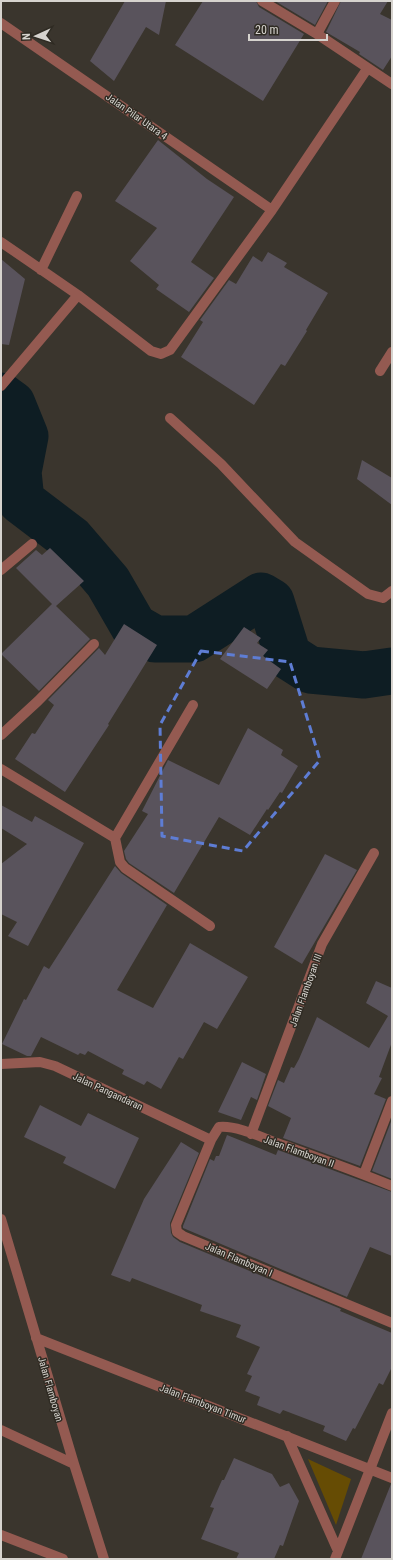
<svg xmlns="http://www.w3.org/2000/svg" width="393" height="1560" viewBox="0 0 393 1560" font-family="'Roboto Condensed',sans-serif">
	<rect width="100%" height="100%" fill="#3a352d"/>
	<path fill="#664c04" d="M308 1459 351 1479 336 1525Z"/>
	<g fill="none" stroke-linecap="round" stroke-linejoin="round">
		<path stroke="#0e1d23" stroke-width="47" d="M1 396 12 404 25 436 18 472 21 501 71 539 108 582 134 627 155 639H194L261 596 271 602 288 656 310 670 364 675 392 671"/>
	</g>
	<path fill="#59535c" d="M125 1H166L159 35 146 27 114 81 90 61Z
		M203 1H256L259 7 304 34 263 101 175 45Z
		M275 1H328L315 25Z
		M341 1H388L380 14 392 20V56L383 70 359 54 360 52 326 32Z
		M158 140 207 179 234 197 191 262 214 278 189 312 156 289 159 285 130 261 157 228 115 201Z
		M268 252 287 263 284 267 328 293 306 330 307 331 285 366 281 364 254 405 181 357 203 322 200 320 229 280 236 284 253 256 262 262Z
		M1 259 25 279 9 345 1 344Z
		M362 460 392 478V505L357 479Z
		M50 548 84 581 56 606 90 639 39 691 1 654 52 604 16 568 36 550 42 555Z
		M124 624 157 645 108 724 109 725 65 792 15 759 32 733 35 734 54 705 48 700 99 648 105 655Z
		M244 627 261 638 257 643 268 650 263 656 281 669 267 689 220 659Z
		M248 728 283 750 281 755 298 766 282 793 280 792 268 810 267 809 250 835 219 817 174 893 129 863 126 859 124 851 148 814 142 811 168 760 219 785Z
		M1 805 32 822 35 816 84 843 28 946 8 936 17 922 1 914V864L27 844 1 828Z
		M325 854 357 870 302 964 274 947Z
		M115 866 121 873 167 905 117 990 153 1008 190 943 248 977 217 1029 204 1022 183 1059 179 1057 161 1089 147 1081 144 1085 122 1074 124 1070 88 1051 85 1055 80 1053 78 1055 41 1037 31 1056H27L2 1044 24 999 26 1000 44 966 49 969Z
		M376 981 392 988V1042L379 1077 382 1078 374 1094 386 1099 360 1166 283 1138 291 1118 268 1106 278 1080 284 1083 291 1067 294 1068 299 1059 317 1017 369 1048 388 1016 366 1003Z
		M242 1062 266 1074 257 1100 251 1097 241 1120 218 1112Z
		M40 1105 81 1126 88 1113 139 1138 115 1189 63 1163 66 1157 24 1137Z
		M392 1119V1179L372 1171Z
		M227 1135 276 1155 278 1150 392 1192V1256L370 1247 347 1297 183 1228V1226L210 1159 214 1161 216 1156H219Z
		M181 1142 199 1153 170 1223 171 1233 173 1237 180 1242 341 1309 340 1311 392 1333V1367L383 1385 379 1383 355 1429 353 1428 346 1441 323 1431 325 1426 283 1410 280 1414 257 1405 260 1397 245 1391 252 1376 247 1374 260 1347 236 1337 241 1325 200 1311 202 1305 132 1278 130 1282 111 1275 144 1199Z
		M234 1458 272 1474 280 1487 289 1483 299 1501 283 1546 280 1545 274 1559H236L239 1553 201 1539 214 1508 210 1507 222 1480H224Z
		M391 1484H392V1559H361Z"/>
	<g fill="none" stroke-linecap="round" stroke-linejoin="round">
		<path stroke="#945a51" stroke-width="10" d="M262 1 317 34 392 84
			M1 23 272 210
			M317 34 335 1
			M1 242 78 295 151 351 161 354 170 350 272 210 367 69
			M41 270 77 196
			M380 371 392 352
			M1 386 78 295
			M170 418 221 464 295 542 368 594 383 598 392 591
			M1 570 32 544
			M1 735 38 701 94 644
			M1 769 115 838 120 862 125 868 210 926
			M115 838 193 705
			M1 1064 40 1062 55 1066 211 1140
			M251 1134 322 944 374 853
			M364 1174 392 1101
			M392 1186C354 1170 316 1157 277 1143 261 1137 236 1125 219 1127L211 1140 176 1225 177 1232 183 1236 392 1323
			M1 1219 74 1464 104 1559
			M36 1338 392 1478
			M1 1430 74 1464
			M287 1436 338 1551
			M1 1535 63 1559
			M335 1559 392 1413"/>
	</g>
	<path fill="none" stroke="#5e7dd4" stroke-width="3" stroke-dasharray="8 5" stroke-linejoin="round" d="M201 651 290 662 320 760 243 851 162 836 160 725Z"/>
	<g text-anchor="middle" stroke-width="3" stroke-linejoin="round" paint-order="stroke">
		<g font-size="10" fill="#d6d3ce" stroke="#2f2b23">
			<text transform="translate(137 116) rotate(35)" y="4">Jalan Pilar Utara 4</text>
			<text transform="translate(305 990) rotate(-70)" y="4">Jalan Flamboyan III</text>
			<text transform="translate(108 1091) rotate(25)" y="4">Jalan Pangandaran</text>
			<text transform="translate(299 1151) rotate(20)" y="4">Jalan Flamboyan II</text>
			<text transform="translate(239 1259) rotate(23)" y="4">Jalan Flamboyan I</text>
			<text transform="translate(51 1389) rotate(74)" y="4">Jalan Flamboyan</text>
			<text transform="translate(203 1403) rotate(21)" y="4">Jalan Flamboyan Timur</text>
		</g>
	</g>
	<rect width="393" height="1560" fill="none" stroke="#d6d3ce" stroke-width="4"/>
	<g transform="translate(36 36) rotate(267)" stroke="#2f2b23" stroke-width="3" paint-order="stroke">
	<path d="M0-3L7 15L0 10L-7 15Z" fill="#d6d3ce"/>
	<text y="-6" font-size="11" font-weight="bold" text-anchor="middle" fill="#d6d3ce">N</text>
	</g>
	<path d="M249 34v6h78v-6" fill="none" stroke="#d6d3ce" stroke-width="2"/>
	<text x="255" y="34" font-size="12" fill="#d6d3ce" stroke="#2f2b23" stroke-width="3" paint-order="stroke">20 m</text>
</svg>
